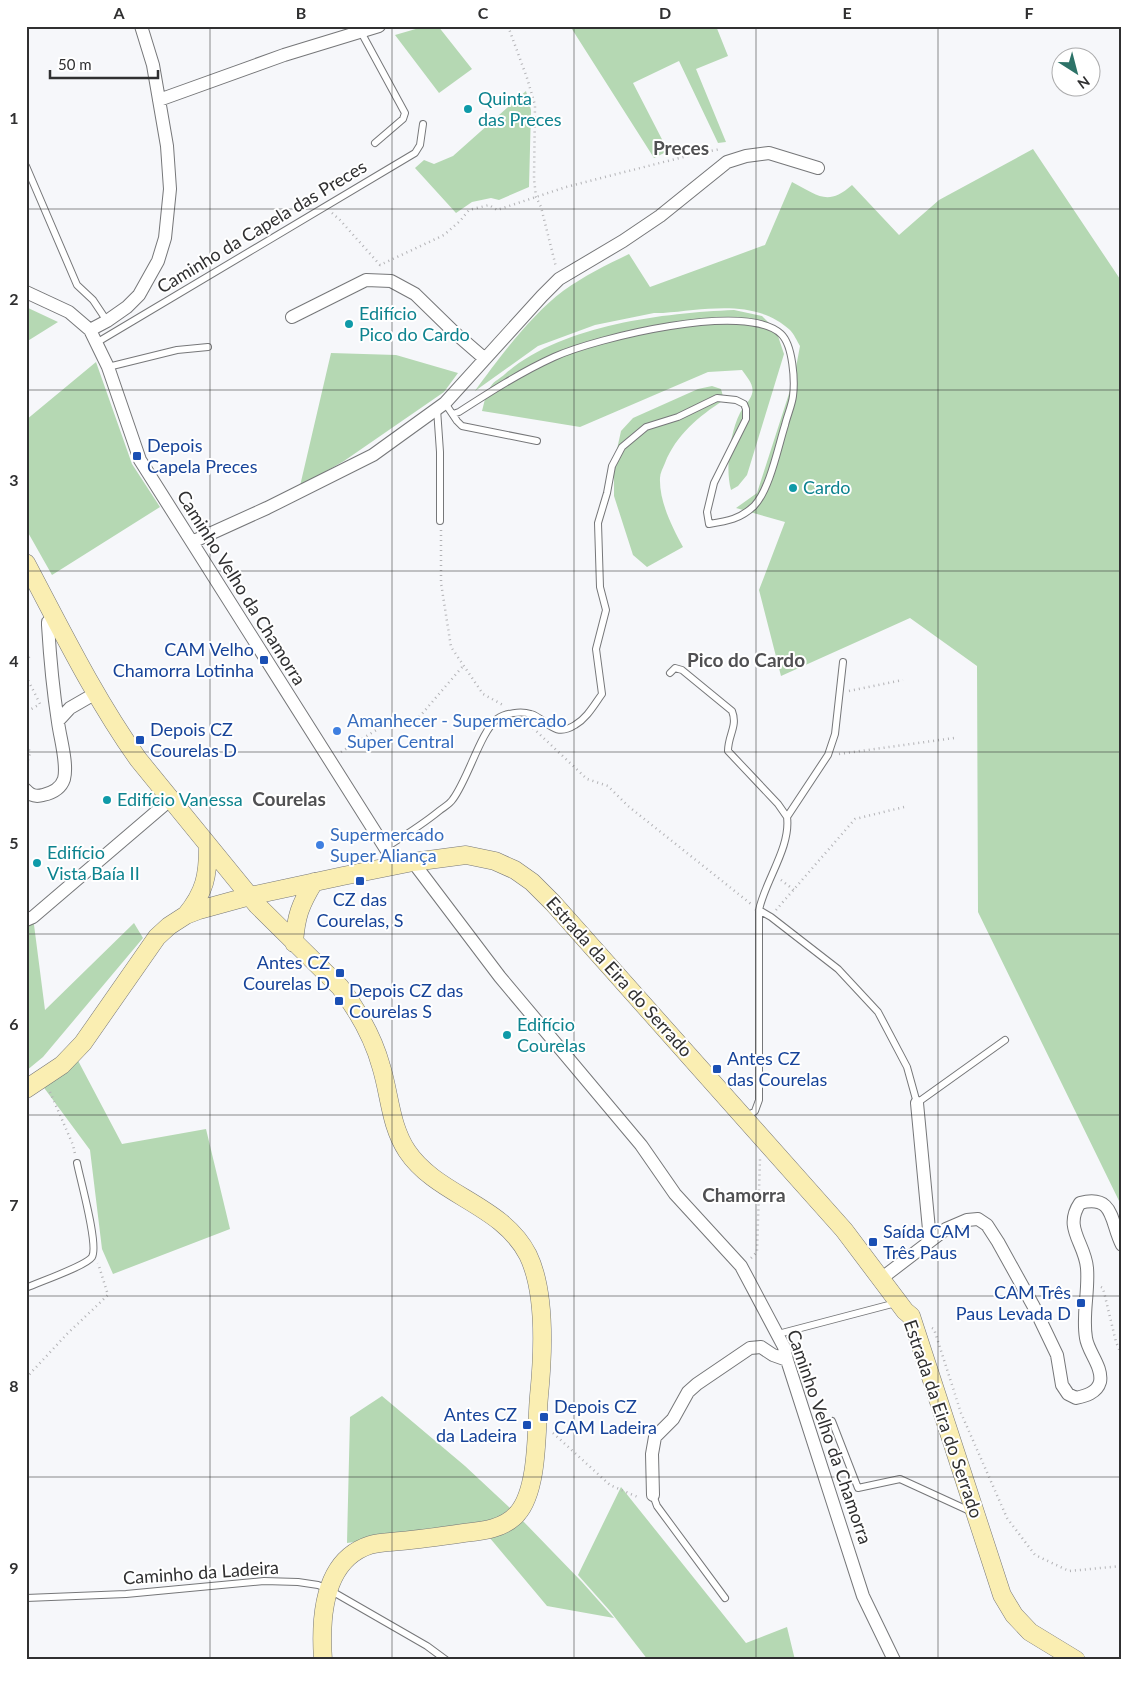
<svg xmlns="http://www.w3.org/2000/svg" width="1148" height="1686" viewBox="0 0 1148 1686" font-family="Lato,sans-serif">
	<rect width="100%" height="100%" fill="#f6f7fa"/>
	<path fill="#b5d8b3" d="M426 26H438L472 69 439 93 395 35Z
		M570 26H716L728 56 696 69 726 142 718 143 679 61 633 83 668 151 654 158Z
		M526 91 531 110 529 187 499 200 491 198 472 202 456 213 415 168 424 160 434 164 453 156Z
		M1033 149 1122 282V1207L978 912 977 666 910 618 781 676 759 590 785 522 736 508 757 493 794 378 800 346C797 341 794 334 790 330 755 298 705 310 663 313H654L595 325 538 346 475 391C498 359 531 315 563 291 584 276 606 265 629 254L650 287 765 245 792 182C818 195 827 207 852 185L899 235 939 200Z
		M26 307 58 322 26 342Z
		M734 310 762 316 776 330 784 354 747 475 738 486 731 490C725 468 730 433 740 413 743 407 750 401 752 394 755 385 746 376 742 370L708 372 580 427 482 411C484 404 486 392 491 386 494 381 501 378 505 374 561 325 663 313 734 310Z
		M331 353 396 355 458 373 444 392 344 461 300 486Z
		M96 362 132 464 160 507 52 575 26 529V420Z
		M712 386 721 389 724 400C699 416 676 435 665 463 663 468 660 473 660 478 659 501 672 527 683 547L647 567 633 555 614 496V463L621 431 633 418 698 389Z
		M33 917 45 1010 134 923 143 938 43 1057 26 1071V920Z
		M74 1053 122 1144 206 1129 230 1229 113 1274 102 1249 90 1150 39 1081Z
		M382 1396 465 1466 510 1508 501 1516 477 1526 347 1543 350 1417Z
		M621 1487 746 1643 787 1627 795 1660H648L610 1611 578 1575Z
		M522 1520 582 1582 614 1618 547 1606 489 1537Z"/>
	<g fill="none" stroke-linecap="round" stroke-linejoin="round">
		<g stroke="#767779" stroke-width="8">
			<path id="lane" d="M361 32 405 113 403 119 375 143
				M26 166 77 285 93 300 107 321
				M96 343 415 153 420 145 423 124
				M108 367 177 350 208 347
				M445 403 457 421 462 426 537 441
				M437 409 440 452V521
				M670 673 675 668 682 670 732 711C738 726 728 735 728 751L778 804 787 817
				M385 848C404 836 422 825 439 811 444 807 450 804 453 799 468 779 481 731 497 719 505 713 521 711 531 714 546 718 553 739 575 725 587 718 594 705 602 694L596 649 606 610 600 587 598 523 607 493 612 466 622 447 646 427 678 417 717 398 736 400 744 404 746 409V419L714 483 707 512 709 524C728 521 740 519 754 506 770 489 778 447 785 425 787 416 792 405 793 396 795 381 793 345 781 334 746 301 596 338 554 357 521 372 490 392 459 412L453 414
				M759 910 771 917 838 969 878 1012 907 1067 917 1103 1005 1040
				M745 1118 755 1111 759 1100V910C765 881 791 847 787 817L828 755 835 734 843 662
				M26 1288C39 1282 86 1266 92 1257 99 1245 80 1179 77 1163
				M778 1334 896 1303
				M832 1421 858 1488 900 1479 972 1512
				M653 1495 657 1506 725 1598
				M26 1598 126 1594 264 1581 298 1582 318 1585 328 1589 427 1646 446 1660"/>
		</g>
		<g stroke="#767779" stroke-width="14">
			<path id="street" d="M159 100 284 55 379 26
				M26 292 69 312 90 330 108 367 140 460 396 865
				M292 317 366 280 391 281 415 294 455 333 485 359
				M90 330 107 321 127 307 139 295 158 261 165 238 170 189 167 146 153 65 141 26
				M192 542 267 508 373 455 445 403 542 296 559 279 623 241 660 216 727 162 746 156 769 153 818 168
				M58 721 70 708 96 693
				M26 790C30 795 36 797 43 795 52 793 61 788 64 779 68 764 60 738 58 722 53 690 50 658 48 625V622L55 617
				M413 862 500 977 641 1145 675 1194 741 1266 784 1347 787 1360 863 1596 894 1660
				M26 920 33 917 170 800
				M917 1103 930 1240
				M882 1278 946 1229 967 1220 978 1219 987 1225 998 1242 1034 1307 1057 1355 1062 1385 1068 1394 1076 1398C1085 1396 1097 1393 1100 1382 1103 1367 1088 1352 1086 1338 1082 1315 1089 1292 1087 1268 1085 1243 1063 1228 1080 1203 1115 1194 1110 1222 1122 1245
				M653 1495 652 1454 655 1437 673 1419 688 1392 697 1384 750 1348 761 1347 773 1355 787 1360"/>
		</g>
		<g stroke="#767779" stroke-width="19">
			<path id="secondary" d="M26 563C61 629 94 697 138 759L257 905 340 987C358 1011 373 1037 381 1066 390 1095 390 1125 407 1151 437 1196 502 1204 528 1255 546 1292 543 1356 539 1396 536 1428 539 1490 517 1514 504 1529 482 1531 464 1533 443 1536 422 1539 401 1541 392 1542 380 1542 370 1545 323 1560 320 1618 323 1660
				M186 915C205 892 208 875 208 847
				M294 943C296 916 300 905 314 882
				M26 1089 62 1065 83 1043 157 937 169 926 186 915 199 910 250 896 343 876 413 862 466 855 495 861 515 870 532 882 553 903 844 1230 905 1311 911 1316 1002 1595 1014 1615 1030 1632 1076 1660"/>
		</g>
		<path stroke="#b3b3b6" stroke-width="2.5" stroke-dasharray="1 4" stroke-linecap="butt" d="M508 26 527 78 535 105 534 179 536 197 541 207 556 267
			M332 213 340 220 380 265 444 235 460 221 469 210 489 205 497 210 566 187 695 154 721 149
			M441 530V583L451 647 483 694 503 705
			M26 653 30 659
			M26 676 40 704 26 712
			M849 691 903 680
			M533 728 587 779 608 786 628 806 751 904
			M26 740 30 753 26 767
			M341 752 394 719 415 722 463 666
			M839 754 954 738
			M781 880 794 890
			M776 910 855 819 904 807
			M50 1092 73 1145 75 1154
			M751 1258 757 1252 760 1159
			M1101 1287 1103 1288 1116 1342 1122 1356
			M932 1328 934 1329 961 1413 1007 1518 1035 1555 1069 1571 1122 1566
			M26 1378 67 1334 108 1295 98 1263
			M553 1433 610 1485 640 1498"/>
		<use href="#lane" stroke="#fff" stroke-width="6"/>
		<use href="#street" stroke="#fff" stroke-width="12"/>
		<use href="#secondary" stroke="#faeeb2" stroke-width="18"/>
	</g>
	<path fill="none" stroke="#303031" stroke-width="1" stroke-opacity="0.55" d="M210 26V1660M392 26V1660M574 26V1660M756 26V1660M938 26V1660M26 209H1122M26 390H1122M26 571H1122M26 752H1122M26 934H1122M26 1115H1122M26 1296H1122M26 1477H1122"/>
	<g fill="#0f9aa8" stroke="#fff" stroke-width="2">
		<circle cx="468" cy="109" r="5"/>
		<circle cx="349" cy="324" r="5"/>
		<circle cx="793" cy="488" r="5"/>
		<circle cx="107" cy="800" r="5"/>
		<circle cx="37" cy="863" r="5"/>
		<circle cx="507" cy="1035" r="5"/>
	</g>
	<g fill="#1a4fb4" stroke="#fff" stroke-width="2">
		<rect x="132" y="451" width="10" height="10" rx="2.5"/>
		<rect x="259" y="655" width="10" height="10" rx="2.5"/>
		<rect x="135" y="735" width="10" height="10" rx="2.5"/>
		<rect x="355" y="876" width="10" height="10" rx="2.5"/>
		<rect x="335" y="968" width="10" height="10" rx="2.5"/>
		<rect x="334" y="996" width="10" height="10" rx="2.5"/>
		<rect x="712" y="1064" width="10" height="10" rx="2.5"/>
		<rect x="868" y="1237" width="10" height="10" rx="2.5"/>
		<rect x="1076" y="1298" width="10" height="10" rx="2.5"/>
		<rect x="539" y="1412" width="10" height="10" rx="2.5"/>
		<rect x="522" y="1420" width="10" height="10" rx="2.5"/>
	</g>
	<g fill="#3f7fe0" stroke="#fff" stroke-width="2">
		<circle cx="337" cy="731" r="5"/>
		<circle cx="320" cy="845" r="5"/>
	</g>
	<g text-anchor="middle" stroke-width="4" stroke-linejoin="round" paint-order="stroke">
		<g font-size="18" fill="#0d838f" stroke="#fff" text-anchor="start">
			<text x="478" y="105">Quinta<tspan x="478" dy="21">das Preces</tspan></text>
			<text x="359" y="320">Edifício<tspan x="359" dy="21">Pico do Cardo</tspan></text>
			<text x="803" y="494">Cardo</text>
			<text x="117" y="806">Edifício Vanessa</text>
			<text x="47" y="859">Edifício<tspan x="47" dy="21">Vista Baía II</tspan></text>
			<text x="517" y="1031">Edifício<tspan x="517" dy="21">Courelas</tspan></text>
		</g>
		<g font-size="18" fill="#303031" stroke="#fff">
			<text transform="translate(262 227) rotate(-31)" y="6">Caminho da Capela das Preces</text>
			<text transform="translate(241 588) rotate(58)" y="6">Caminho Velho da Chamorra</text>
			<text transform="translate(619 977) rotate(48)" y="6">Estrada da Eira do Serrado</text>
			<text transform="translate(943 1419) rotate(71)" y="6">Estrada da Eira do Serrado</text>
			<text transform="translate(829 1437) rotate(71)" y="6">Caminho Velho da Chamorra</text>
			<text transform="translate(201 1573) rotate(-4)" y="6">Caminho da Ladeira</text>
		</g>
		<g font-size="18" fill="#164399" stroke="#fff" text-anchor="start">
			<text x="147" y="452">Depois<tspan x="147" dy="21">Capela Preces</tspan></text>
			<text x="254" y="656" text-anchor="end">CAM Velho<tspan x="254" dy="21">Chamorra Lotinha</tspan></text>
			<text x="150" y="736">Depois CZ<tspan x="150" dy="21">Courelas D</tspan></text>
			<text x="360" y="906" text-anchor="middle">CZ das<tspan x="360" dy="21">Courelas, S</tspan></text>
			<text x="330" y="969" text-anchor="end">Antes CZ<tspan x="330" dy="21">Courelas D</tspan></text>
			<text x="349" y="997">Depois CZ das<tspan x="349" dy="21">Courelas S</tspan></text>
			<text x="727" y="1065">Antes CZ<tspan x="727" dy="21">das Courelas</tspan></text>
			<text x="883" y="1238">Saída CAM<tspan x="883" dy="21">Três Paus</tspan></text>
			<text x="1071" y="1299" text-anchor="end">CAM Três<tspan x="1071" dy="21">Paus Levada D</tspan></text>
			<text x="554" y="1413">Depois CZ<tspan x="554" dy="21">CAM Ladeira</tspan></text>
			<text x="517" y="1421" text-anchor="end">Antes CZ<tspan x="517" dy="21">da Ladeira</tspan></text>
		</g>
		<g font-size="18" fill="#366cbe" stroke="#fff" text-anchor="start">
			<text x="347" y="727">Amanhecer - Supermercado<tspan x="347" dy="21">Super Central</tspan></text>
			<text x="330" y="841">Supermercado<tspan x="330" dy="21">Super Aliança</tspan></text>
		</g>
		<g font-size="19" font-weight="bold" fill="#505052" stroke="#fff">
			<text x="681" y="155">Preces</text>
			<text x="746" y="667">Pico do Cardo</text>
			<text x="289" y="806">Courelas</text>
			<text x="744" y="1202">Chamorra</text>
		</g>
	</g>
	<rect width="1148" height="1686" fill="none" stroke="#ffffff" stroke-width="55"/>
	<g transform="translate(1076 72) rotate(144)"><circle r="24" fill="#ffffff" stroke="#acacad"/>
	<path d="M0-4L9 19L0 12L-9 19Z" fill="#2d7368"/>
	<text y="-8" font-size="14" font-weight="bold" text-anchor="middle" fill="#303031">N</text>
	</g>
	<path d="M50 70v8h108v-8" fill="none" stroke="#303031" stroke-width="2.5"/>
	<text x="58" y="70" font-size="15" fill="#303031" stroke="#ffffff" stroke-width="4" paint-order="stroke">50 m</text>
	<rect x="28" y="28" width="1092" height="1630" fill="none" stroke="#303031" stroke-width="2"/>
	<g font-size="16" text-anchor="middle" font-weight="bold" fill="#303031">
		<text x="119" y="19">A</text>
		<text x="301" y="19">B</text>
		<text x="483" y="19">C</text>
		<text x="665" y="19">D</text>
		<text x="847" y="19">E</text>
		<text x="1029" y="19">F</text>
		<text x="14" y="124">1</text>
		<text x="14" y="305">2</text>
		<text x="14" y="486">3</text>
		<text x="14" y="667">4</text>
		<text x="14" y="849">5</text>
		<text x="14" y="1030">6</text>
		<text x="14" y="1211">7</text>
		<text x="14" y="1392">8</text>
		<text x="14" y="1574">9</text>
	</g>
</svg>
